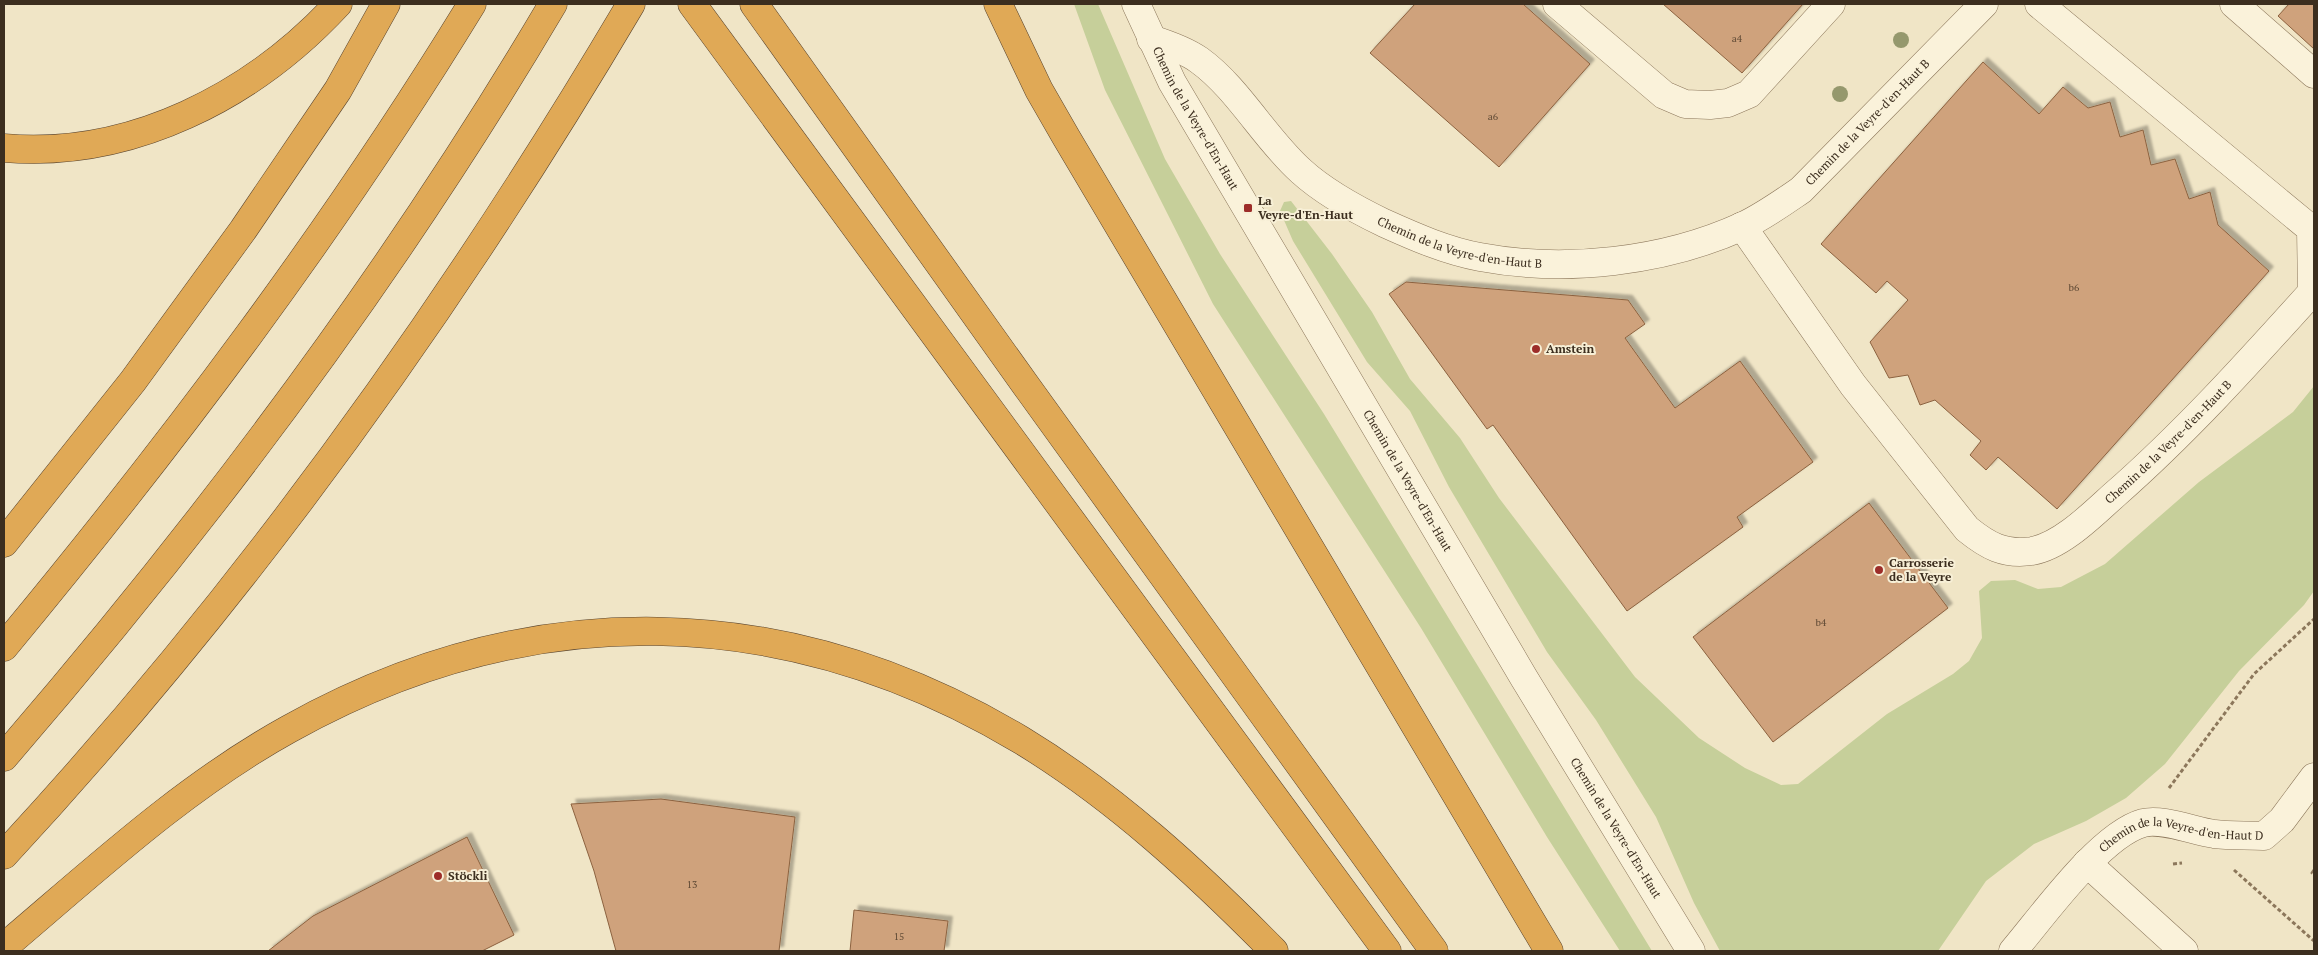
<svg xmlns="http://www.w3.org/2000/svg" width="2318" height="955" viewBox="0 0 2318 955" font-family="'PT Serif',serif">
	<defs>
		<filter id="shadow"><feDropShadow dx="4.5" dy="-4.5" stdDeviation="1" flood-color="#0004"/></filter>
	</defs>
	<rect width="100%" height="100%" fill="#f0e5c6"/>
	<path fill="#c6cf9a" d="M1074 4H1098L1165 159 1220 254 1324 414 1652 951H1620L1547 837 1421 628 1213 304 1105 90Z
		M1291 201 1332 254 1372 312 1410 379 1460 438 1499 498 1635 677 1699 738 1745 768 1781 785 1798 784 1887 714 1953 674 1969 661 1982 638 1979 591 1991 581 2015 580 2038 589 2061 587 2105 564 2199 482 2293 412 2314 386V591L2304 605 2239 671 2165 764 2126 798 2086 821 2034 844 1986 881 1938 951H1720L1694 903 1656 817 1596 720 1547 652 1449 487 1410 411 1367 362 1293 241 1280 211 1284 202Z"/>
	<path fill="#cfa27b" stroke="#8c6240" filter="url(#shadow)" d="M1415 4H1523L1590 64 1499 167 1370 53Z
		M1663 4H1803L1742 73Z
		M2289 4H2314V49L2278 16Z
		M1983 62 2039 114 2063 87 2088 108 2110 102 2120 137 2143 130 2151 165 2175 159 2189 199 2210 192 2218 225 2269 271 2057 509 1998 457 1986 470 1970 455 1981 441 1935 400 1920 405 1908 375 1889 378 1870 342 1908 300 1887 281 1876 293 1821 244Z
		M1406 282 1628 300 1645 324 1625 338 1675 408 1740 361 1813 462 1737 517 1743 527 1627 611 1493 425 1487 429 1389 294Z
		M1869 503 1948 608 1773 742 1693 637Z
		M661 799 795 817 779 951H616L594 871 571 804Z
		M467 837 514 935 482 951H268L313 916Z
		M854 910 948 921 944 951H850Z"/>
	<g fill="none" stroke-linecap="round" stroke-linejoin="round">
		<g stroke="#8c775b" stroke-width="29">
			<g id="minor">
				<path id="s1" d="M1136 4 1172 82 1524 678 1691 951"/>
				<path d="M1557 4 1664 95 1685 104 1710 105 1728 103 1749 94 1831 4"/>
				<path d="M2234 4 2314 74"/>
				<path id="s2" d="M1151 39C1167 44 1185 50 1199 60 1238 88 1265 139 1301 171 1325 193 1355 209 1384 223 1415 237 1447 251 1480 257 1565 273 1664 262 1743 226 1764 216 1782 203 1801 190L1984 4"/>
				<path id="s3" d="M1742 226 1853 385 1967 529C1988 546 2004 555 2032 551 2061 546 2092 515 2113 496 2185 433 2248 363 2312 292L2311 229 2039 4"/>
				<path d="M2087 863 2184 951"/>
				<path id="s4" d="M2013 951C2042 917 2100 835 2143 823 2162 818 2194 831 2214 834 2230 836 2248 835 2264 836L2282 820 2314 777"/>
			</g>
		</g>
		<g stroke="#5a452f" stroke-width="29">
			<path id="highway" d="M692 4 1387 951
				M754 4 1027 387 1434 951
				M998 4 1039 90 1066 137 1549 951
				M4 148C131 159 253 96 338 4
				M4 543 133 381 243 230 338 90 386 4
				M4 647C173 443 333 231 472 4
				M4 757C207 522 395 272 553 4
				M4 855C243 597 452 307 631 4
				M4 947C95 870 184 787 289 729 529 595 785 599 1021 740 1115 797 1197 873 1274 951"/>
		</g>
		<path stroke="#8c775b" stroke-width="3" stroke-dasharray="4 2.5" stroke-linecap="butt" d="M2169 788 2254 674 2314 619
			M2173 864 2182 863
			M2234 870 2314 941
			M2314 870 2312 873 2314 874"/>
		<use href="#minor" stroke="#faf2da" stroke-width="28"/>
		<use href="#highway" stroke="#e0a956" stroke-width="28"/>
	</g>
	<g fill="#95986d">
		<circle cx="1901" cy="40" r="8"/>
		<circle cx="1840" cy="94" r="8"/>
	</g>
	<g fill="#9d2d29" stroke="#f7efd6" stroke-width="2">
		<rect x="1243" y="203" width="10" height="10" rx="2.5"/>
		<circle cx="1536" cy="349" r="5"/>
		<circle cx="1879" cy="570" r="5"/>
		<circle cx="438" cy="876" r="5"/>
	</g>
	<g text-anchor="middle" stroke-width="4" stroke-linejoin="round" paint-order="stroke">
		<g font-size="10" fill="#614b36">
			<text x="1737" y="42">a4</text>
			<text x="1493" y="120">a6</text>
			<text x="2074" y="291">b6</text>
			<text x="1821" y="626">b4</text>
			<text x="692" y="888">13</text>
			<text x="899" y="940">15</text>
		</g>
		<g font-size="12" fill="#3c2e1f" stroke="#f7efd6">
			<text dy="4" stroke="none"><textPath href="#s1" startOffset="129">Chemin de la Veyre-d'En-Haut</textPath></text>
			<text dy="4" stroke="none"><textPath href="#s2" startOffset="836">Chemin de la Veyre-d'en-Haut B</textPath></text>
			<text dy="4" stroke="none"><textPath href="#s2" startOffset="381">Chemin de la Veyre-d'en-Haut B</textPath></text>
			<text dy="4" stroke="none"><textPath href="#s3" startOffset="625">Chemin de la Veyre-d'en-Haut B</textPath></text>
			<text dy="4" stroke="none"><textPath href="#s1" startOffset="549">Chemin de la Veyre-d'En-Haut</textPath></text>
			<text dy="4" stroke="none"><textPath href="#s1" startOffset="954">Chemin de la Veyre-d'En-Haut</textPath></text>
			<text dy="4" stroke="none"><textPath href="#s4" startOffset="220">Chemin de la Veyre-d'en-Haut D</textPath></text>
		</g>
		<g font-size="12" font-weight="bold" fill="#3c2e1f" stroke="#f7efd6" text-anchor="start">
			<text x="1258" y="205">La<tspan x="1258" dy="14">Veyre-d'En-Haut</tspan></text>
			<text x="1546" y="353">Amstein</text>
			<text x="1889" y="567">Carrosserie<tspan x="1889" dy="14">de la Veyre</tspan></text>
			<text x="448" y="880">Stöckli</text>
		</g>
	</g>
	<rect width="2318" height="955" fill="none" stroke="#3c2e1f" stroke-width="10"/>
</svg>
